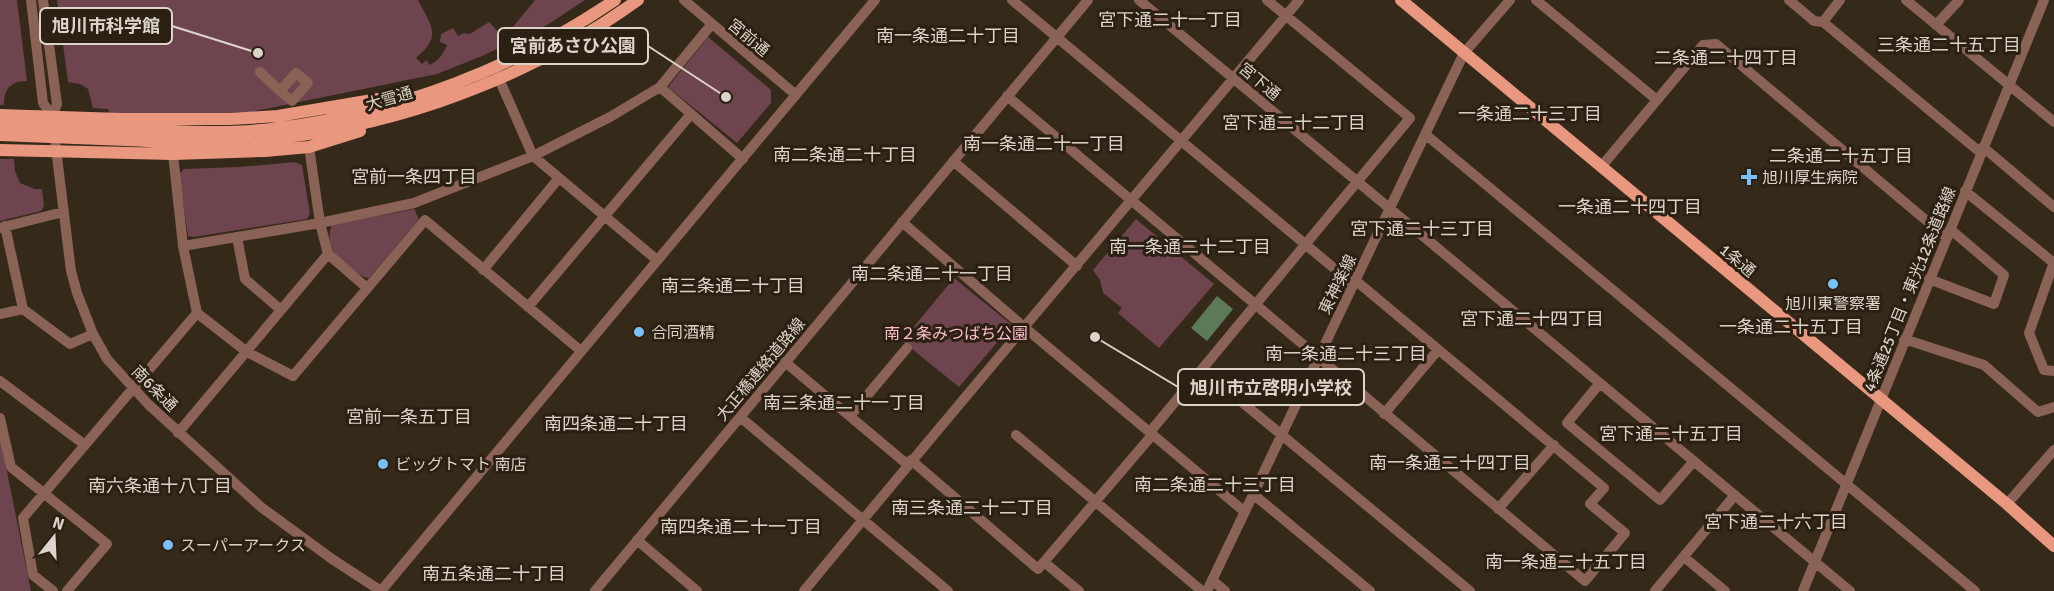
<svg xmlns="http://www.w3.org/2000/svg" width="2054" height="591" viewBox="0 0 2054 591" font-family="Signika,'Noto Sans JP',sans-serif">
	<rect width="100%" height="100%" fill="#35291a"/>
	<path fill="#6e444f" d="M0 0H17L27 81C11 80 3 90 4 105H0Z
		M57 0H418C432 27 442 36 416 58L422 64 427 60 429 65C438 62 444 53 447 45L440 42 441 34 453 28 458 36 464 33 470 34 489 22 504 38 535 0H585L547 25 482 56 437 74 250 112 186 115 109 113 108 109 93 108 88 89 80 84 68 82Z
		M708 37 771 90V103L737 143 668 87Z
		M0 159H14L15 171 20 183 35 189H42L44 206 41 211 0 221Z
		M295 162 302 165 310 214 307 219 194 237 188 236 179 174 184 169 239 167Z
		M414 209 419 219 369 278C361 278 339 261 334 253 329 246 328 232 332 225Z
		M1136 219 1214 284 1159 348 1118 313 1122 308 1103 293 1100 280 1093 270Z
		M954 278 1012 325 959 387 902 341Z
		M0 437 31 591H0Z"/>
	<path fill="#5c7a57" d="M1217 296 1233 309 1207 341 1191 328Z"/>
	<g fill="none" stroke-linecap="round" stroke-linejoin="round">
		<path stroke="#8a6256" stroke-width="10" d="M31 0 43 103 52 116 71 271 77 293 93 334 107 359 148 404 261 507 332 559 381 591
			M43 0 57 104 52 116
			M684 0 796 95
			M1012 0 1353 284
			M1139 0 1850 591
			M1536 0 1657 100
			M1789 0 1814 21 1823 22 1981 153
			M1906 0 2054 122
			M1823 22 1840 0
			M1936 25 1959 0
			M260 72 280 91 296 73 308 83 292 101 280 91
			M496 72 533 156 657 260
			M660 87 743 159
			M1007 96 1585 581 1625 533 1590 504 1604 488 1355 280
			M1425 134 1975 591
			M309 147 320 223 328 254 367 288
			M1983 147 2054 207
			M173 154 183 246 197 313 247 352 293 376 425 220 581 351
			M953 161 1077 266
			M1601 167 1703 45 1716 44 1946 237
			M1965 191 2054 263
			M902 222 1024 327 1245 512
			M5 226 23 309
			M0 228 63 212
			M237 237 245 279 281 310
			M183 246 320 223 414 203 533 156 610 117 660 87 711 25
			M2054 262 2029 333 2044 370 2054 371
			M483 270 559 178
			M1929 279 1994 304 2004 275 1950 229
			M528 307 691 114
			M0 314 23 309 70 344 93 334
			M1904 339 1984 365 2038 412 2054 407
			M785 362 908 465
			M1202 369 1470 591
			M0 381 85 445
			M1600 383 1567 423 1660 500 1694 461
			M1384 414 1438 350
			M850 416 907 348
			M740 417 948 591
			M0 418 11 467 107 544 67 591
			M1150 432 1410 118 1267 0
			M178 433 328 254
			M1016 435 1202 591
			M911 460 1038 569 1153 434
			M1253 494 1370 591
			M2007 504 2054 450
			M1498 509 1554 445
			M637 540 697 591
			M1684 557 1725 591
			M1044 562 1079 591
			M1212 580 1225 591
			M53 591 33 575 23 518 197 313
			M381 591 875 0
			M595 591 1088 0
			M804 591C967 393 1134 198 1299 0
			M1207 591 1464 53 1510 0
			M1655 591 1735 495
			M1803 591 2044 0"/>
		<path stroke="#e9977f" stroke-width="12" d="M1401 0 2007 504 2054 546
			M0 115 120 119H230L278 116 396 96
			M125 129C176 131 228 135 279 128 400 112 515 68 615 0
			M126 140C157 141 190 145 221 143 369 136 517 87 638 0
			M0 150 173 154 265 151 309 147 360 131"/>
		<path stroke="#e9977f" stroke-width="12" d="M0 125 125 129
			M0 135 126 140"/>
	</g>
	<g fill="#7abff8" stroke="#2b2011" stroke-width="2">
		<path d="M1746 168h6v6h6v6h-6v6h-6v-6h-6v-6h6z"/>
		<circle cx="1833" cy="284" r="6"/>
		<circle cx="639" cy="332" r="6"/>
		<circle cx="383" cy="464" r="6"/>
		<circle cx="168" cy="545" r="6"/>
	</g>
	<g text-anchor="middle" stroke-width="6" stroke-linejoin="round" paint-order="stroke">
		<g font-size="16" fill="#dcd4cb" stroke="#2b2011">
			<text transform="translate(749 37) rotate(40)" y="6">宮前通</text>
			<text transform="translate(1260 81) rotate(40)" y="6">宮下通</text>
			<text transform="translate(389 98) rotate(-16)" y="6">大雪通</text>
			<text transform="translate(1738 260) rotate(40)" y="6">1条通</text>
			<text transform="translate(1337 284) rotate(-64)" y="6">東神楽線</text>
			<text transform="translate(1909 289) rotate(-68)" y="6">4条通25丁目・東光12条道路線</text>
			<text transform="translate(760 369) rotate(-50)" y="6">大正橋連絡道路線</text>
			<text transform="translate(155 388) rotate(45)" y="6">南6条通</text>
		</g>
		<g font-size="16" fill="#dcd4cb" stroke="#2b2011" text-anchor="start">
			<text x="1762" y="183">旭川厚生病院</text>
			<text x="1833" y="309" text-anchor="middle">旭川東警察署</text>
			<text x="651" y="338">合同酒精</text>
			<text x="395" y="470">ビッグトマト 南店</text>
			<text x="180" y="551">スーパーアークス</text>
		</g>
		<g font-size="16" fill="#fdbecd" stroke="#2b2011">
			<text x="956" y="339">南２条みつばち公園</text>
		</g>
		<g font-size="18" fill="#dcd4cb" stroke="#2b2011">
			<text x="1170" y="26">宮下通二十一丁目</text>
			<text x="948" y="42">南一条通二十丁目</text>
			<text x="1949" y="51">三条通二十五丁目</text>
			<text x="1726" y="64">二条通二十四丁目</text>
			<text x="1530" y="120">一条通二十三丁目</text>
			<text x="1294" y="129">宮下通二十二丁目</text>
			<text x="1044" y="150">南一条通二十一丁目</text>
			<text x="845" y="161">南二条通二十丁目</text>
			<text x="1841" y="162">二条通二十五丁目</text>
			<text x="414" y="183">宮前一条四丁目</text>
			<text x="1630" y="213">一条通二十四丁目</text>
			<text x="1422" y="235">宮下通二十三丁目</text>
			<text x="1190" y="253">南一条通二十二丁目</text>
			<text x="932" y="280">南二条通二十一丁目</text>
			<text x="733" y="292">南三条通二十丁目</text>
			<text x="1532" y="325">宮下通二十四丁目</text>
			<text x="1791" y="333">一条通二十五丁目</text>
			<text x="1346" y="360">南一条通二十三丁目</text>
			<text x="844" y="409">南三条通二十一丁目</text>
			<text x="409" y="423">宮前一条五丁目</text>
			<text x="616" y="430">南四条通二十丁目</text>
			<text x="1671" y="440">宮下通二十五丁目</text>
			<text x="1450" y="469">南一条通二十四丁目</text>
			<text x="1215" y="491">南二条通二十三丁目</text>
			<text x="160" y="492">南六条通十八丁目</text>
			<text x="972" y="514">南三条通二十二丁目</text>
			<text x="1776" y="528">宮下通二十六丁目</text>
			<text x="741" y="533">南四条通二十一丁目</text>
			<text x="1566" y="568">南一条通二十五丁目</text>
			<text x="494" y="580">南五条通二十丁目</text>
		</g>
	</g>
	<path fill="none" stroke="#dcd4cb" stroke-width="2" d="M258 53L172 26M726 97L648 46M1095 337L1178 387"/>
	<g fill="#dcd4cb" stroke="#2b2011" stroke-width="2">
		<circle cx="258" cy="53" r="6"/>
		<circle cx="726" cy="97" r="6"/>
		<circle cx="1095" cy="337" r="6"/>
	</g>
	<g fill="#2b2011" stroke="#dcd4cb" stroke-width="2">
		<rect x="40" y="8" width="132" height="36" rx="6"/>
		<rect x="498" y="28" width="150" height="36" rx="6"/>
		<rect x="1178" y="369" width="186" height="36" rx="6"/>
	</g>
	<g font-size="18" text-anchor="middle" font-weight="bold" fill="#dcd4cb">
		<text x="106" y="32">旭川市科学館</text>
		<text x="573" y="52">宮前あさひ公園</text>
		<text x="1271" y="394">旭川市立啓明小学校</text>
	</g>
	<g transform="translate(54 537) rotate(18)" stroke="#2b2011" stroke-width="4.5" paint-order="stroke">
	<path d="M0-4.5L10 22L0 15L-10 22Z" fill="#dcd4cb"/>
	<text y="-9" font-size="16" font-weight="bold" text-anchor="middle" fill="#dcd4cb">N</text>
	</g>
</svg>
